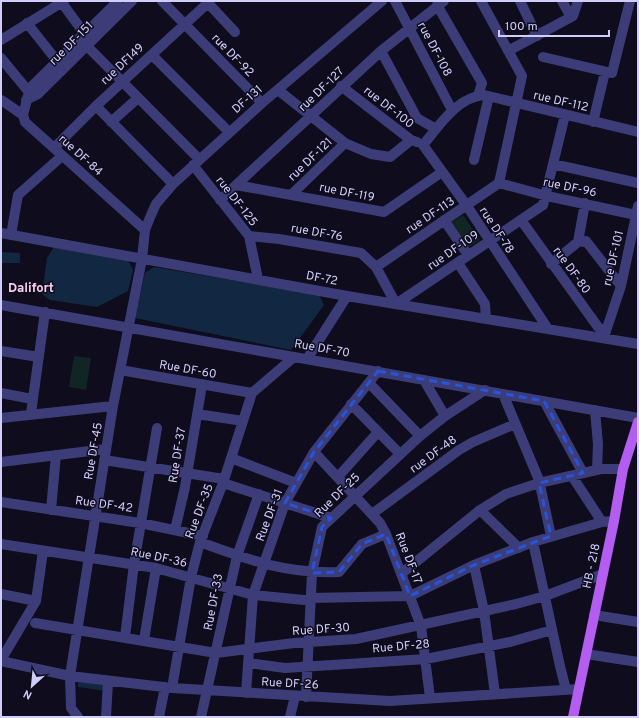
<svg xmlns="http://www.w3.org/2000/svg" width="639" height="718" viewBox="0 0 639 718" font-family="Overpass,sans-serif">
	<rect width="100%" height="100%" fill="#0f0d1d"/>
	<path fill="#112624" d="M463 215 480 240 467 248 450 223Z
		M74 356 91 358 86 390 69 387Z"/>
	<path fill="#122741" d="M54 247 128 260 133 270 128 291 97 307 50 300 42 294 47 258Z
		M1 252 20 253V263H1Z
		M154 267 319 295 324 305 291 350 135 318 145 273Z
		M78 678 112 683 107 691 78 687Z"/>
	<g fill="none" stroke-linecap="round" stroke-linejoin="round">
		<path stroke="#3c3d78" stroke-width="10" d="M162 1 262 103
			M395 1 452 110
			M481 1 522 76 499 183
			M520 1 537 36
			M562 1 571 17
			M62 3 84 33
			M208 3 235 32
			M437 5 482 83 478 96
			M27 23 57 61
			M79 38 199 159
			M1 40 64 1
			M381 51 417 118 436 129
			M508 51 573 16 578 1
			M152 55 229 132
			M543 57 612 73 630 1
			M1 58 29 92
			M341 86 411 140 417 142
			M278 90 345 143
			M1 100 23 115 25 122 145 230
			M26 100 38 94 132 1
			M96 106 173 184
			M23 115 30 88 118 1
			M111 122 138 98
			M593 122 605 72
			M423 145C439 126 457 97 484 95L638 132
			M423 145 467 206 548 329
			M54 148 96 106 210 1
			M474 160 489 96
			M553 164 638 183
			M193 165 249 236 258 279
			M499 183 547 196 636 215
			M236 185 384 212 442 172
			M291 195 345 143 371 154 390 157 411 140
			M220 200 381 51 444 1
			M444 220 468 255
			M521 220 598 327 605 332
			M1 233 347 296 638 344
			M11 235 18 195 62 156
			M249 236 279 239 361 253 376 267 396 304 543 205 565 115
			M578 242 585 203
			M458 263 485 304 486 319
			M551 264 578 242 586 241 621 286
			M376 267 499 183
			M1 305 638 418
			M604 337 621 286 638 206
			M1 351 39 357
			M307 359 347 296
			M120 370 252 393
			M424 380 445 416
			M369 383 420 436
			M1 393 32 399
			M252 393 294 357
			M503 394 539 480 551 536
			M544 401 583 473
			M351 404 400 454
			M595 410 598 444 597 470
			M31 413 45 312
			M197 414 243 421
			M1 418 113 406
			M314 452 380 523 386 534 421 626 430 698
			M231 458 296 483
			M104 460 224 479
			M1 462 106 449
			M572 476 602 522
			M338 477 378 432
			M223 483 331 518
			M1 502 140 523 203 536
			M51 510 56 455
			M480 510 519 548
			M372 514 459 450 473 442 515 424
			M175 530 185 487 202 385
			M200 542C249 560 286 574 339 572L362 544 386 534
			M533 542 560 666 566 690
			M1 544 156 568 253 595 304 600 310 598 410 596 474 565 533 542 602 522 614 521
			M474 565 484 611 495 694
			M401 574 480 510 506 494 539 483 601 469H623
			M1 594 36 601
			M594 615 638 622
			M35 623 216 653 294 643 356 639 516 604 545 596 603 574
			M125 637 134 564 157 428
			M144 640 156 568
			M586 654 638 662
			M1 660 36 601 43 551
			M1 661 70 676 172 688 390 701 579 689
			M248 663 285 668 426 659 510 642 552 630
			M172 688 191 577 200 542 223 483 252 393
			M246 693 253 595 285 503 314 452 378 371
			M306 697 312 573 322 527 420 436 445 416 485 390
			M78 717 71 708 70 676 113 406 142 259 145 230 151 215 156 204 173 184 262 103 382 1
			M106 717 108 681
			M159 717 165 687
			M201 717 237 556 259 494
			M290 717 295 696"/>
		<path stroke="#b35ef1" stroke-width="10" d="M573 717 614 521 623 469 638 422"/>
	</g>
	<path fill="none" stroke="#2654da" stroke-width="3" stroke-dasharray="8 5" stroke-linejoin="round" d="M378 371 544 401 583 473 539 483 551 536 474 565 410 596 386 534 362 544 339 572 312 573 322 527 331 518 285 503 314 452Z"/>
	<g text-anchor="middle" stroke-width="3" stroke-linejoin="round" paint-order="stroke">
		<g font-size="12" fill="#d0cdfb" stroke="#0f0d1d">
			<text transform="translate(71 43) rotate(-45)" y="4">rue DF-151</text>
			<text transform="translate(435 49) rotate(62)" y="4">rue DF-108</text>
			<text transform="translate(233 55) rotate(46)" y="4">rue DF-92</text>
			<text transform="translate(122 64) rotate(-43)" y="4">rue DF149</text>
			<text transform="translate(321 89) rotate(-44)" y="4">rue DF-127</text>
			<text transform="translate(247 99) rotate(-41)" y="4">DF-131</text>
			<text transform="translate(561 101) rotate(13)" y="4">rue DF-112</text>
			<text transform="translate(389 107) rotate(38)" y="4">rue DF-100</text>
			<text transform="translate(81 155) rotate(42)" y="4">rue DF-84</text>
			<text transform="translate(310 159) rotate(-44)" y="4">rue DF-121</text>
			<text transform="translate(570 187) rotate(12)" y="4">rue DF-96</text>
			<text transform="translate(347 192) rotate(11)" y="4">rue DF-119</text>
			<text transform="translate(237 201) rotate(52)" y="4">rue DF-125</text>
			<text transform="translate(430 215) rotate(-34)" y="4">rue DF-113</text>
			<text transform="translate(497 230) rotate(57)" y="4">rue DF-78</text>
			<text transform="translate(317 232) rotate(10)" y="4">rue DF-76</text>
			<text transform="translate(453 250) rotate(-35)" y="4">rue DF-109</text>
			<text transform="translate(613 258) rotate(-77)" y="4">rue DF-101</text>
			<text transform="translate(572 270) rotate(54)" y="4">rue DF-80</text>
			<text transform="translate(322 278) rotate(11)" y="4">DF-72</text>
			<text transform="translate(322 348) rotate(10)" y="4">Rue DF-70</text>
			<text transform="translate(188 369) rotate(10)" y="4">Rue DF-60</text>
			<text transform="translate(93 451) rotate(-80)" y="4">Rue DF-45</text>
			<text transform="translate(433 454) rotate(-36)" y="4">rue DF-48</text>
			<text transform="translate(177 455) rotate(-81)" y="4">Rue DF-37</text>
			<text transform="translate(337 495) rotate(-44)" y="4">Rue DF-25</text>
			<text transform="translate(104 504) rotate(8)" y="4">Rue DF-42</text>
			<text transform="translate(199 511) rotate(-69)" y="4">Rue DF-35</text>
			<text transform="translate(269 515) rotate(-69)" y="4">Rue DF-31</text>
			<text transform="translate(159 557) rotate(12)" y="4">Rue DF-36</text>
			<text transform="translate(409 558) rotate(69)" y="4">Rue DF-17</text>
			<text transform="translate(591 566) rotate(-78)" y="4">HB - 218</text>
			<text transform="translate(213 602) rotate(-79)" y="4">Rue DF-33</text>
			<text transform="translate(321 629) rotate(-4)" y="4">Rue DF-30</text>
			<text transform="translate(401 646) rotate(-5)" y="4">Rue DF-28</text>
			<text transform="translate(290 683) rotate(3)" y="4">Rue DF-26</text>
		</g>
		<g font-size="13" font-weight="bold" fill="#fbcfed" stroke="#0f0d1d">
			<text x="31" y="292">Dalifort</text>
		</g>
	</g>
	<rect width="639" height="718" fill="none" stroke="#d0cdfb" stroke-width="4"/>
	<g transform="translate(32 686) rotate(207)" stroke="#0f0d1d" stroke-width="3" paint-order="stroke">
	<path d="M0-3L7 15L0 10L-7 15Z" fill="#d0cdfb"/>
	<text y="-6" font-size="11" font-weight="bold" text-anchor="middle" fill="#d0cdfb">N</text>
	</g>
	<path d="M499 30v6h110v-6" fill="none" stroke="#d0cdfb" stroke-width="2"/>
	<text x="505" y="30" font-size="12" fill="#d0cdfb" stroke="#0f0d1d" stroke-width="3" paint-order="stroke">100 m</text>
</svg>
